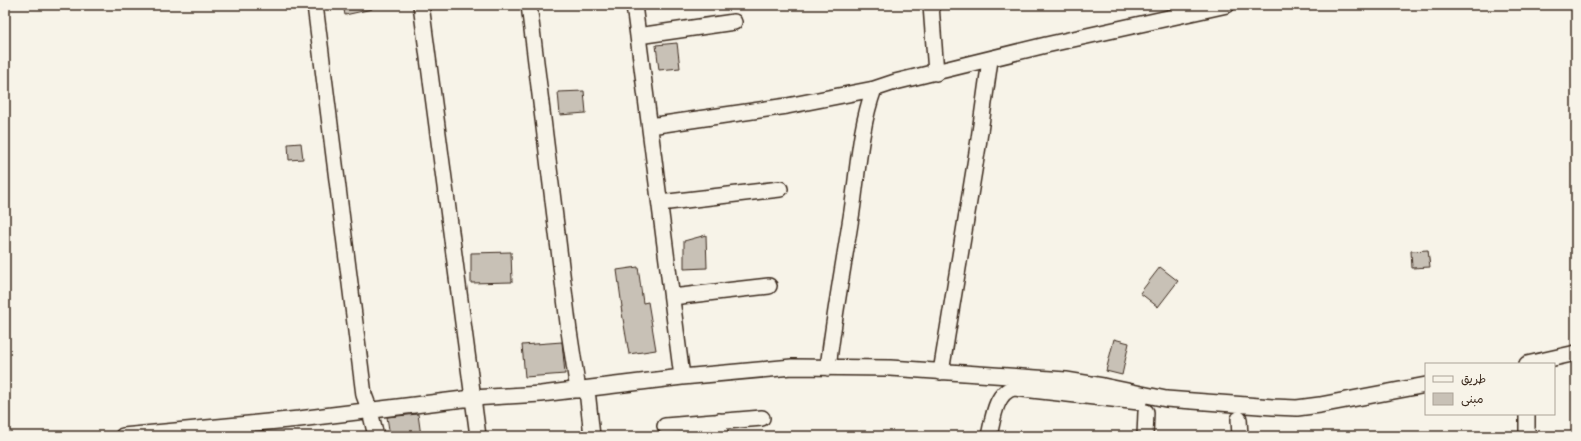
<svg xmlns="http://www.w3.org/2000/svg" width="1581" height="441" viewBox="0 0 1581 441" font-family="'Patrick Hand','Playpen Sans Arabic',sans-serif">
	<rect width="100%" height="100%" fill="#f7f3e8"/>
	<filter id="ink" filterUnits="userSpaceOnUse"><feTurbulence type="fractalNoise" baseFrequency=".025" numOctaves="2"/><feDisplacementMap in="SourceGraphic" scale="8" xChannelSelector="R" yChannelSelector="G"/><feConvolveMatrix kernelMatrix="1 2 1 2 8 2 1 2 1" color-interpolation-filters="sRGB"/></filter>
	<g filter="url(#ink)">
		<path fill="#c8c1b6" stroke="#3b2a1e" d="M343 5H372V9L345 15Z
			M677 43 680 68 659 70 656 45Z
			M584 91 586 113 560 115 558 92Z
			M301 143 303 159 289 160 288 144Z
			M706 235 707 268 684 269V241Z
			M1428 250 1430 267 1412 268 1411 251Z
			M511 252 512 282 471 283V253Z
			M638 267 643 303 648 302 656 350 629 354 621 307H622L617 270Z
			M1160 267 1178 281 1158 307 1140 293Z
			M1114 339 1129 343 1122 375 1106 371Z
			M562 342 565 374 525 377 522 345Z
			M418 414 421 436H390L387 417Z"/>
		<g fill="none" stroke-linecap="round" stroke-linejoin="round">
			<g stroke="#3b2a1e" stroke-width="18">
				<path id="minor" d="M315 5 364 395 370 411 376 436
					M421 5 478 436
					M529 5 569 331 578 390
					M634 5 682 377
					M931 5 936 73
					M638 36 734 22
					M650 126 787 106 874 89
					M660 203 780 189
					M672 297 769 286
					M1527 364 1576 353
					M828 368C834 315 844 263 852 211 858 170 860 127 874 89L895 82 1046 45 1227 5
					M941 372 978 146 990 60
					M587 390 592 436
					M1527 414V436
					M1239 419 1240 436
					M719 421 720 436
					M665 426 762 418
					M123 436 299 419 472 398 541 394 682 377 792 367 890 368 1066 380 1103 386 1166 399 1273 407 1297 408 1320 405 1426 385
					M989 436C993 420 995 392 1014 388L1139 402
					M1145 436 1146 412"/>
			</g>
			<use href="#minor" stroke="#f7f3e8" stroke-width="15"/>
		</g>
	</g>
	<rect width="1581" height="441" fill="none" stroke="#f7f3e8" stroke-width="20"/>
	<rect x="10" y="10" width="1561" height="421" fill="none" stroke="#3b2a1e" stroke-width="1.5" filter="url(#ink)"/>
	<rect x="1425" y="363" width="130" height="52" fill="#f7f3e8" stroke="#aca397"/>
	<rect x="1433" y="376" width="20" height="6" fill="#f7f3e8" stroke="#aca397"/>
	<text x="1461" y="383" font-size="12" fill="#3b2a1e">طريق</text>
	<rect x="1433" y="393" width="20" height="12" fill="#c8c1b6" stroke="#aca397"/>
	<text x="1461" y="403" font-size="12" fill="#3b2a1e">مبنى</text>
</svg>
